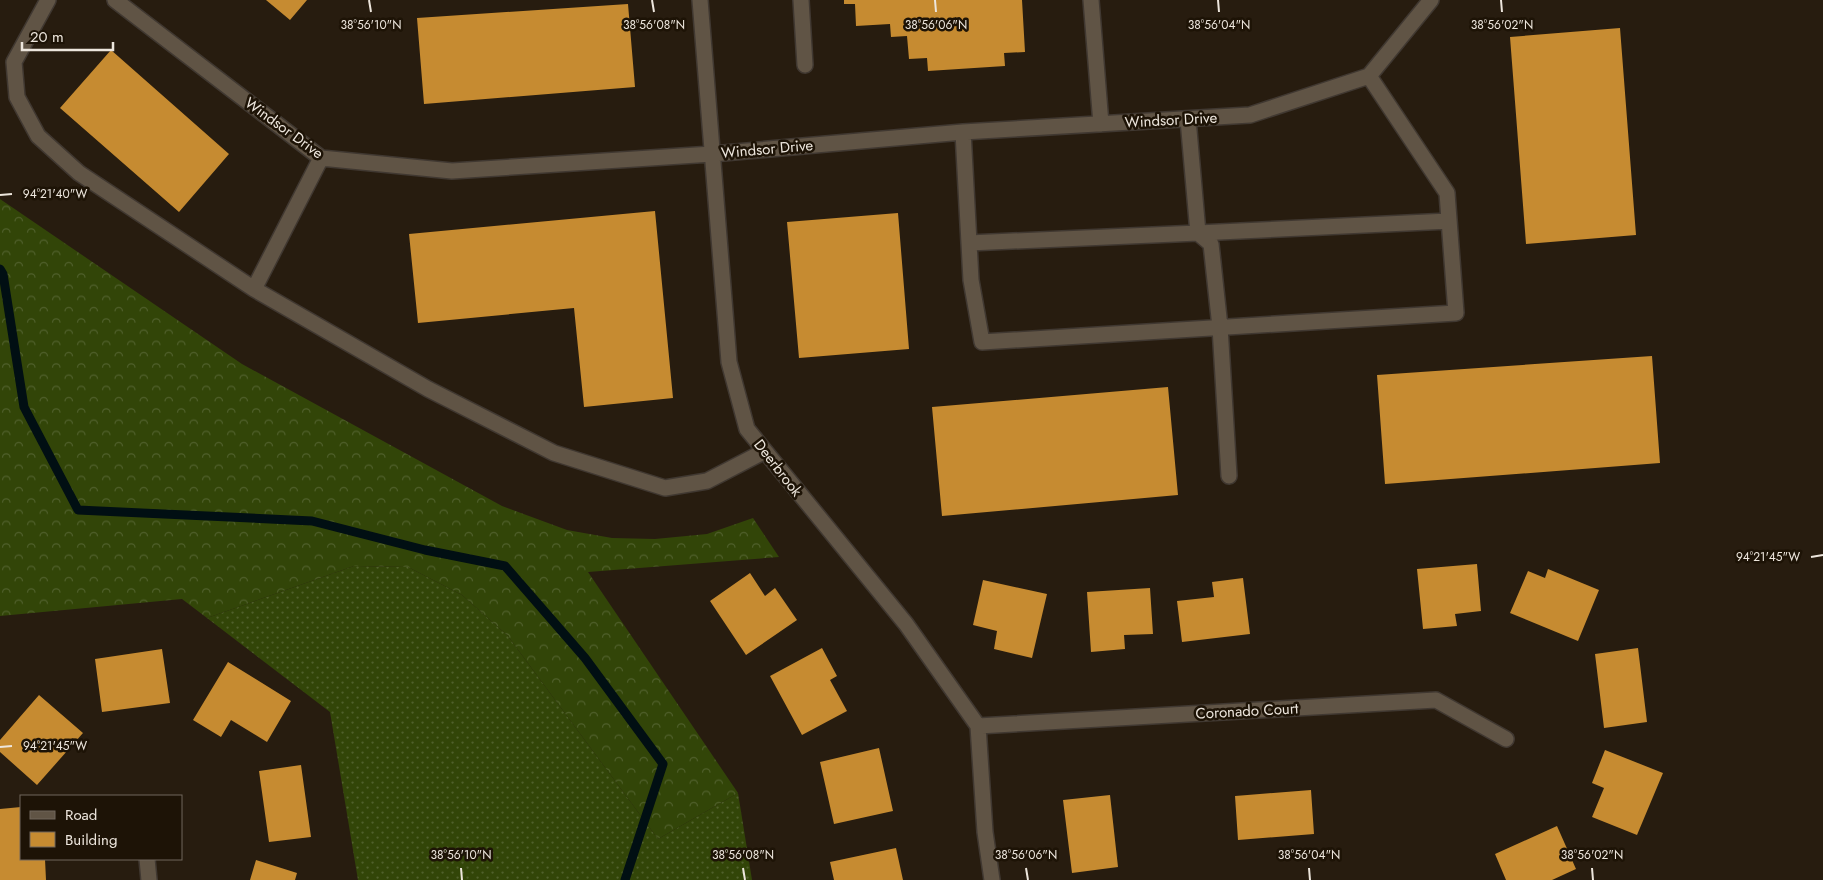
<svg xmlns="http://www.w3.org/2000/svg" width="1823" height="880" viewBox="0 0 1823 880" font-family="Jost,sans-serif">
	<defs>
		<pattern id="grass-dots" width="8" height="8" patternUnits="userSpaceOnUse" patternTransform="scale(1.25)"><rect width="8" height="8" fill="#324508"/><path d="M2 2h.1M6 6h.1" fill="none" stroke="#50602c" stroke-width="1.8" stroke-linecap="round"/></pattern>
		<pattern id="forest-crowns" width="20" height="18" patternUnits="userSpaceOnUse" patternTransform="scale(1.25)"><rect width="20" height="18" fill="#324508"/><path d="M2 6a3 3 0 1 1 6 0M12 15a3 3 0 1 1 6 0" fill="none" stroke="#50602c"/></pattern>
	</defs>
	<rect width="100%" height="100%" fill="#271c0f"/>
	<path fill="url(#grass-dots)" d="M354 566 408 567 462 595 507 635 658 839 738 793 752 880H358L330 712 207 618Z"/>
	<path fill="url(#forest-crowns)" d="M0 199 242 364 502 506 567 530 612 538 655 539 707 534 753 518 779 557 588 572 738 793 658 839 507 635 462 595 408 567 354 566 207 618 182 599 0 616Z"/>
	<g fill="none" stroke-linecap="round" stroke-linejoin="round">
		<path stroke="#010f13" stroke-width="9" d="M0 269 3 274 24 407 78 510 312 521 425 550 505 566 585 658 663 764 625 880"/>
	</g>
	<path fill="#c68b31" d="M266 0H307L290 20Z
		M844 0H1022L1025 52 1004 53 1005 66 928 71 927 58 909 59 907 36 891 37 890 24 856 26 855 4H844Z
		M628 4 635 87 424 104 417 18Z
		M1620 28 1636 235 1526 244 1510 37Z
		M111 50 229 154 179 212 60 108Z
		M655 211 673 398 584 407 574 308 418 323 409 234Z
		M898 213 909 349 799 358 787 222Z
		M1652 356 1660 463 1385 484 1377 375Z
		M1168 387 1178 495 942 516 932 407Z
		M1477 564 1481 611 1455 614 1457 626 1423 629 1417 569Z
		M1548 569 1599 590 1578 641 1510 613 1528 571 1545 578Z
		M750 573 765 596 775 588 797 620 746 655 710 601Z
		M1243 578 1250 634 1182 642 1177 601 1214 597 1212 582Z
		M983 580 1047 594 1032 658 994 649 997 631 973 625Z
		M1150 588 1153 634 1124 635 1125 649 1091 652 1087 592Z
		M822 648 837 676 830 680 847 711 802 735 770 676Z
		M1638 648 1647 722 1604 728 1595 654Z
		M162 649 170 703 102 712 95 659Z
		M228 662 291 701 267 742 231 720 221 737 193 720Z
		M39 695 83 733 37 785 0 752V740Z
		M879 748 893 811 834 824 820 762Z
		M1605 750 1663 773 1637 835 1592 817 1604 788 1592 783Z
		M301 765 311 837 269 842 259 771Z
		M1311 790 1314 834 1238 840 1235 796Z
		M1110 795 1118 867 1072 873 1063 800Z
		M21 807V859H45L46 880H0V809Z
		M1557 826 1576 869 1552 880H1506L1495 854Z
		M896 848 903 880H834L830 862Z
		M256 860 297 873 295 880H250Z"/>
	<g fill="none" stroke-linecap="round" stroke-linejoin="round">
		<g stroke="#403831" stroke-width="18">
			<path id="minor" d="M48 0 14 62 17 97 38 136 79 173 254 289 428 389 554 453 665 488 707 481 765 451
				M115 0 321 158 452 171 712 154 963 132 1250 115 1369 76 1431 0
				M700 0 729 362 747 429 906 624 978 726 985 832 992 880
				M801 0 805 65
				M1091 0 1101 124
				M963 132 971 280 982 342 1456 313 1447 193 1369 76
				M1198 233 1449 221
				M1198 233 1211 244 1220 327 1229 476
				M969 243 1198 233 1188 119
				M254 289 321 158
				M978 726 1436 700 1506 739
				M147 859 149 880"/>
		</g>
		<use href="#minor" stroke="#605445" stroke-width="15"/>
	</g>
	<path fill="none" stroke="#ede6dd" stroke-width="2" d="M369 0 371 12M652 0 654 12M935 0 936 12M1218 0 1219 12M1501 0 1502 12M0 195 12 194M1811 557 1823 555M0 747 12 746M461 868 462 880M743 868 745 880M1026 868 1028 880M1309 868 1310 880M1592 868 1593 880"/>
	<g text-anchor="middle" stroke-width="5" stroke-linejoin="round" paint-order="stroke">
		<g font-size="15" fill="#ede6dd" stroke="#1d1306">
			<text transform="translate(1171 120) rotate(-3)" y="5">Windsor Drive</text>
			<text transform="translate(284 128) rotate(36)" y="5">Windsor Drive</text>
			<text transform="translate(767 149) rotate(-5)" y="5">Windsor Drive</text>
			<text transform="translate(778 468) rotate(52)" y="5">Deerbrook</text>
			<text transform="translate(1247 711) rotate(-3)" y="5">Coronado Court</text>
		</g>
	</g>
	<g font-size="12" text-anchor="middle" fill="#ede6dd" stroke="#1d1306" stroke-width="5" stroke-linejoin="round" paint-order="stroke">
		<text x="371" y="29">38°56'10"N</text>
		<text x="654" y="29">38°56'08"N</text>
		<text x="936" y="29">38°56'06"N</text>
		<text x="1219" y="29">38°56'04"N</text>
		<text x="1502" y="29">38°56'02"N</text>
		<text x="55" y="198">94°21'40"W</text>
		<text x="1768" y="561">94°21'45"W</text>
		<text x="55" y="750">94°21'45"W</text>
		<text x="461" y="859">38°56'10"N</text>
		<text x="743" y="859">38°56'08"N</text>
		<text x="1026" y="859">38°56'06"N</text>
		<text x="1309" y="859">38°56'04"N</text>
		<text x="1592" y="859">38°56'02"N</text>
	</g>
	<rect x="20" y="795" width="162" height="65" fill="#1d1306" stroke="#70675c"/>
	<rect x="30" y="811" width="25" height="8" fill="#605445" stroke="#70675c"/>
	<text x="65" y="820" font-size="15" fill="#ede6dd">Road</text>
	<rect x="30" y="832" width="25" height="15" fill="#c68b31" stroke="#70675c"/>
	<text x="65" y="845" font-size="15" fill="#ede6dd">Building</text>
	<path d="M22 42v8h91v-8" fill="none" stroke="#ede6dd" stroke-width="2.5"/>
	<text x="30" y="42" font-size="15" fill="#ede6dd" stroke="#1d1306" stroke-width="4" paint-order="stroke">20 m</text>
</svg>
